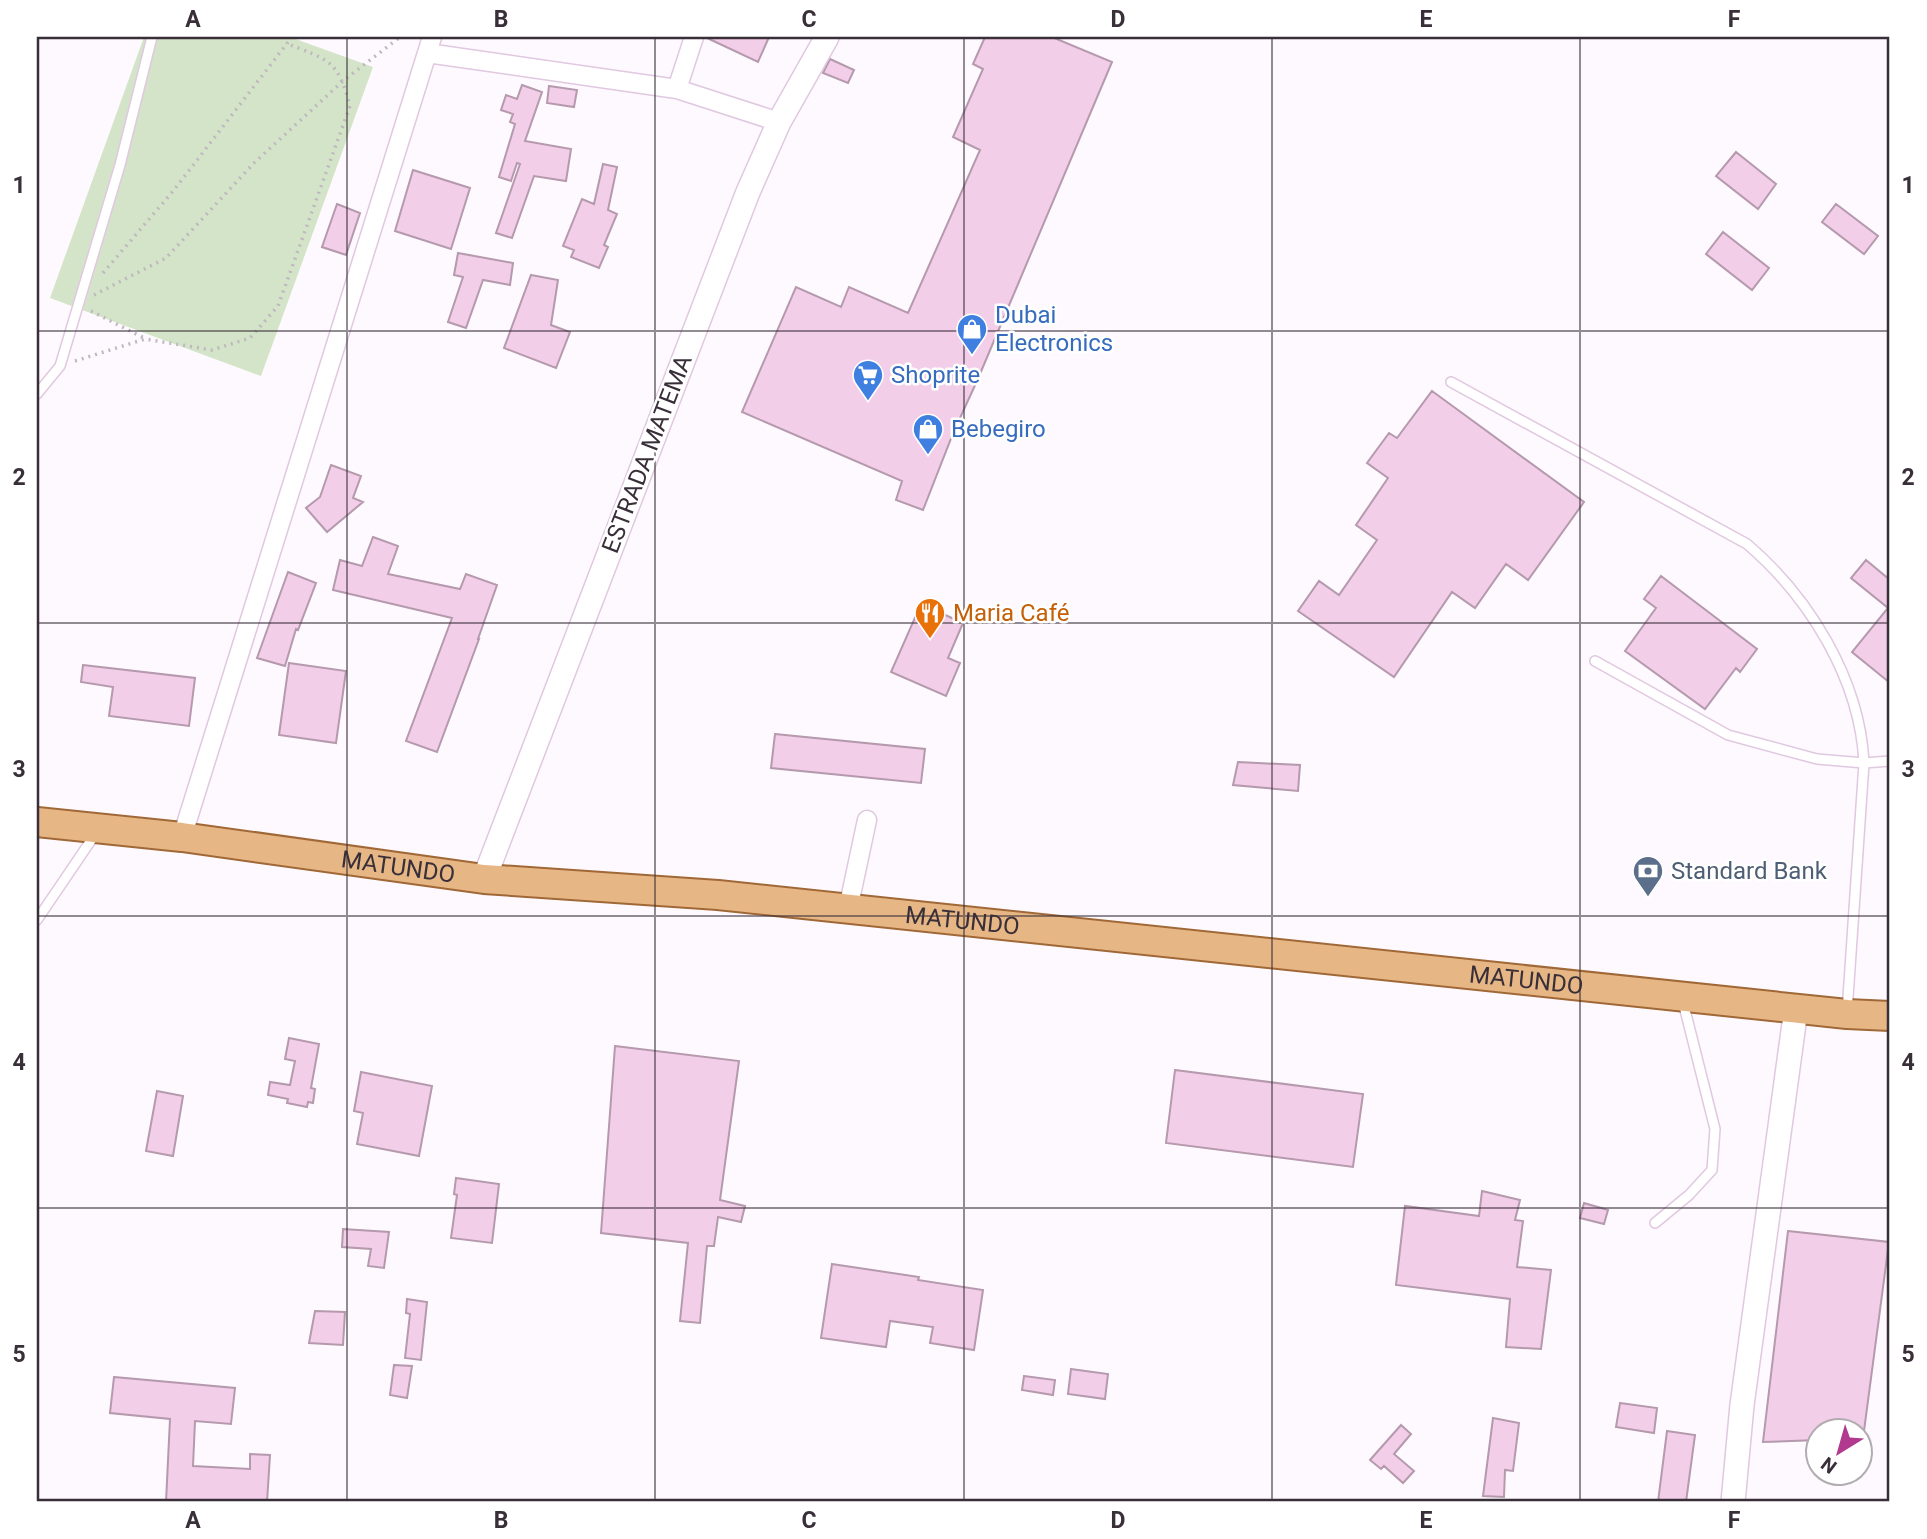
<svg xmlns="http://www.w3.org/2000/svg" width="1927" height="1539" viewBox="0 0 1927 1539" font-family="Roboto,sans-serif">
	<rect width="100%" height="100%" fill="#fef9fe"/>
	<path fill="#d4e4c8" d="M144 37H290L373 67 261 376 50 298Z"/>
	<path fill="#f3cee9" stroke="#b599ad" stroke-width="2" d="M705 37H769L758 62Z
		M985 37H1052L1112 62 977 381 954 431 923 510 896 500 902 481 742 412 796 287 841 307 849 287 908 313 980 150 953 137 983 69 973 64Z
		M830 59 854 70 848 83 823 73Z
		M522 85 542 92 525 141 571 149 566 181 534 176 512 238 496 233 520 164 517 163 511 181 499 177 515 124 510 122 513 114 501 110 506 95 517 99Z
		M549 86 577 90 574 107 547 103Z
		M1736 152 1776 184 1758 209 1716 176Z
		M603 164 617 167 608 210 617 214 604 245 608 247 599 268 571 257 574 250 563 246 582 199 594 204Z
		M413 170 470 188 451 249 395 231Z
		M337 204 360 213 346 255 322 247Z
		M1836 204 1878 236 1864 254 1822 222Z
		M1723 232 1769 268 1752 290 1706 254Z
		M458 253 513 263 510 285 483 280 466 328 448 322 463 277 454 275Z
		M531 275 558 280 551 325 570 332 556 368 504 348Z
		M1432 391 1584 502 1528 580 1506 564 1475 608 1452 592 1394 677 1298 611 1319 581 1339 595 1377 540 1356 525 1388 478 1367 463 1389 433 1397 438Z
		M331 465 361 476 353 498 363 502 327 532 306 508 320 497Z
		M373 537 398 546 388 574 460 589 466 574 497 585 478 639H479L437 752 406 741 452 618 333 590 340 560 362 566Z
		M1866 560 1890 580V683L1852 652 1888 608 1851 578Z
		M288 572 316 583 298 630 296 629 285 666 257 658Z
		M1661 576 1757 649 1740 672 1736 668 1705 709 1625 651 1656 608 1644 599Z
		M921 604 963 623 948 658 960 663 946 696 891 672Z
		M289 663 346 671 336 743 279 735Z
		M83 665 195 678 189 726 109 716 113 687 81 682Z
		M775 734 925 749 921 783 771 768Z
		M1238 762 1300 765 1298 791 1233 785Z
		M289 1038 319 1044 311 1088 315 1089 313 1103 308 1102 307 1107 287 1103 288 1099 268 1095 270 1082 290 1085 295 1061 285 1059Z
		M615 1046 739 1061 720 1200 745 1206 741 1222 718 1217 714 1246H707L700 1323 680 1321 688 1243 601 1233Z
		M1175 1070 1363 1094 1353 1167 1166 1143Z
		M361 1072 432 1086 419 1156 357 1144 363 1113 354 1111Z
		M157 1091 183 1096 173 1156 146 1151Z
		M456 1178 499 1184 492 1243 451 1238 457 1195 454 1194Z
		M1482 1191 1520 1200 1515 1220 1523 1221 1517 1267 1551 1270 1541 1349 1506 1347 1510 1299 1396 1285 1405 1206 1479 1216Z
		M1584 1203 1608 1210 1604 1224 1580 1218Z
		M343 1229 389 1232 384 1268 368 1266 371 1249 342 1247Z
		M1788 1231 1889 1242 1864 1431H1818V1440L1763 1442Z
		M832 1264 919 1277 918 1280 983 1290 974 1350 930 1343 933 1327 890 1321 886 1347 821 1338Z
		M407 1299 427 1302 421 1360 405 1358 410 1314 406 1313Z
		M315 1311 345 1312 343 1345 309 1343Z
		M394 1365 412 1366 407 1398 390 1395Z
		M1071 1369 1108 1374 1105 1399 1068 1394Z
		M1024 1376 1055 1380 1053 1395 1022 1390Z
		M114 1377 235 1388 231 1424 195 1421 193 1466 250 1469V1454L270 1455 267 1502H166L170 1419 110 1413Z
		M1620 1403 1657 1408 1654 1433 1616 1427Z
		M1493 1418 1519 1423 1513 1471 1505 1470 1504 1497 1483 1496Z
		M1401 1425 1411 1434 1394 1454 1414 1471 1403 1483 1384 1466 1381 1469 1370 1460Z
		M1667 1431 1695 1435 1686 1502H1658Z"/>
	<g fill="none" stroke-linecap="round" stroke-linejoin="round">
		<g stroke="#e0c8e1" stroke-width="12">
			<path id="service" d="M1451 382 1747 544C1809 597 1860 679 1864 763L1847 1012
				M37 394 60 366 120 165 152 37
				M1595 661 1728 735 1817 759 1864 763 1890 761
				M37 920 96 833
				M1655 1223 1689 1195 1712 1170 1715 1129 1683 1002"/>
		</g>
		<g stroke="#e0c8e1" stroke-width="21">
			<path id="minor" d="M694 37 677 89 779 122
				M427 53 677 89
				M182 837 432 37
				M848 909 867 820"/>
		</g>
		<g stroke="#e0c8e1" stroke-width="26">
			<path id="tertiary" d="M484 879 748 192 779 122 827 37
				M1733 1502 1742 1405 1796 1009"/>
		</g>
		<g stroke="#a06836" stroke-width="32">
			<g id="primary">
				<path id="s1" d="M37 822 182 837 484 879 718 895 1847 1014 1890 1016"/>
			</g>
		</g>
		<path stroke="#bfb8bf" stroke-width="3.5" stroke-dasharray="2 5" stroke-linecap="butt" d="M103 273 174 190 292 37
			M94 295 166 258 254 163 343 81 400 37
			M91 311 144 338
			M75 361 145 339 212 350 250 338 278 306 350 106C337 58 329 61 286 43"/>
		<use href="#service" stroke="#fff" stroke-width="9"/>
		<use href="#minor" stroke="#fff" stroke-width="18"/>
		<use href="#tertiary" stroke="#fff" stroke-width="23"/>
		<use href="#primary" stroke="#e7b685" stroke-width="28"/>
	</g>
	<path fill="none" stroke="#392f39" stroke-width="2" stroke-opacity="0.55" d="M347 37V1502M655 37V1502M964 37V1502M1272 37V1502M1580 37V1502M37 331H1890M37 623H1890M37 916H1890M37 1208H1890"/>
	<defs>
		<g id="shop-pin" transform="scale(1.575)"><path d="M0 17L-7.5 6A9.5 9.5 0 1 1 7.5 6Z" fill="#3f7fe0" stroke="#fff"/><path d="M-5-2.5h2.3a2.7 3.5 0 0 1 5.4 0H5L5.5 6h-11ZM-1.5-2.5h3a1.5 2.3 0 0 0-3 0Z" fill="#fff"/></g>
		<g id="supermarket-pin" transform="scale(1.575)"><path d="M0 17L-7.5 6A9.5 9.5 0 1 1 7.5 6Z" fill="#3f7fe0" stroke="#fff"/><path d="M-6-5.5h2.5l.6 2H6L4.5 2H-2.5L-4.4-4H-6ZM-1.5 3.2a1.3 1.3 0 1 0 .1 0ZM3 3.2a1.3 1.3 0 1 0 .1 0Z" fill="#fff"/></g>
		<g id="restaurant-pin" transform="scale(1.575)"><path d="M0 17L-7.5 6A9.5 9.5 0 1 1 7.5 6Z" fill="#e8710a" stroke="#fff"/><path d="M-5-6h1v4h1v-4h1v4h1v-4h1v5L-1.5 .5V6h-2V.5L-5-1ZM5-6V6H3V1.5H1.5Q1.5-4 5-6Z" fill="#fff"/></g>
		<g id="bank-pin" transform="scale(1.575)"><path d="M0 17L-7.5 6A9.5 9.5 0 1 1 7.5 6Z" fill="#5c6f8a" stroke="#fff"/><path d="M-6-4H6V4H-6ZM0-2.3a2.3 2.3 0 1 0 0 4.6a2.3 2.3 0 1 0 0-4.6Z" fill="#fff"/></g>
	</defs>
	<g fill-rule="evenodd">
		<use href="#shop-pin" x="972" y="329"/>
		<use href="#supermarket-pin" x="868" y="375"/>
		<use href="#shop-pin" x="928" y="429"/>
		<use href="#restaurant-pin" x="930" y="613"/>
		<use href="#bank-pin" x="1648" y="871"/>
	</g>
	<g text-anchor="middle" stroke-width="5" stroke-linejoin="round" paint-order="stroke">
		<g font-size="24" fill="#366cbe" stroke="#fff" text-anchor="start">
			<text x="995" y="323">Dubai<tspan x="995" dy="28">Electronics</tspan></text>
			<text x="891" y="383">Shoprite</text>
			<text x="951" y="437">Bebegiro</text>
		</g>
		<g font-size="24" fill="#392f39" stroke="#fff">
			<text transform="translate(647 454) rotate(-69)" y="8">ESTRADA MATEMA</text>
			<text dy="8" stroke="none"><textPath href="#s1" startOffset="364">MATUNDO</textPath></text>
			<text dy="8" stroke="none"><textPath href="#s1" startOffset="931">MATUNDO</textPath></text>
			<text dy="8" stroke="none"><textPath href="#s1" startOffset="1498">MATUNDO</textPath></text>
		</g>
		<g font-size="24" fill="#c56008" stroke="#fff" text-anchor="start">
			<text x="953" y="621">Maria Café</text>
		</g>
		<g font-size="24" fill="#4e5e75" stroke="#fff" text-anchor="start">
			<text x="1671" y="879">Standard Bank</text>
		</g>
	</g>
	<rect width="1927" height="1539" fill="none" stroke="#ffffff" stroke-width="77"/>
	<g transform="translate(1839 1452) rotate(217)"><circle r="33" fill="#ffffff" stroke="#b0acb0" stroke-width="2"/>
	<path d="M0-5L12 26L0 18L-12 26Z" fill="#b1398e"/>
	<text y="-10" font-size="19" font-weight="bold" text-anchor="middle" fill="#392f39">N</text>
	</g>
	<rect x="38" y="38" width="1850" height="1462" fill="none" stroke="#392f39" stroke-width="2.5"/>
	<g font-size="23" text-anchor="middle" font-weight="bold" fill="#392f39">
		<text x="193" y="27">A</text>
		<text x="501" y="27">B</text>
		<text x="809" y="27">C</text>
		<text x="1118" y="27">D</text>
		<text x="1426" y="27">E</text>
		<text x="1734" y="27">F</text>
		<text x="19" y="193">1</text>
		<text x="1908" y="193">1</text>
		<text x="19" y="485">2</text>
		<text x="1908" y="485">2</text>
		<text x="19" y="777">3</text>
		<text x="1908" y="777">3</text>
		<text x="19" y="1070">4</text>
		<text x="1908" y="1070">4</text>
		<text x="19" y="1362">5</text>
		<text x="1908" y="1362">5</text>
		<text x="193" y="1528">A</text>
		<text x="501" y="1528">B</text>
		<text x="809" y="1528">C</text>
		<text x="1118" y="1528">D</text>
		<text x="1426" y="1528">E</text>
		<text x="1734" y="1528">F</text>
	</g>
</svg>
